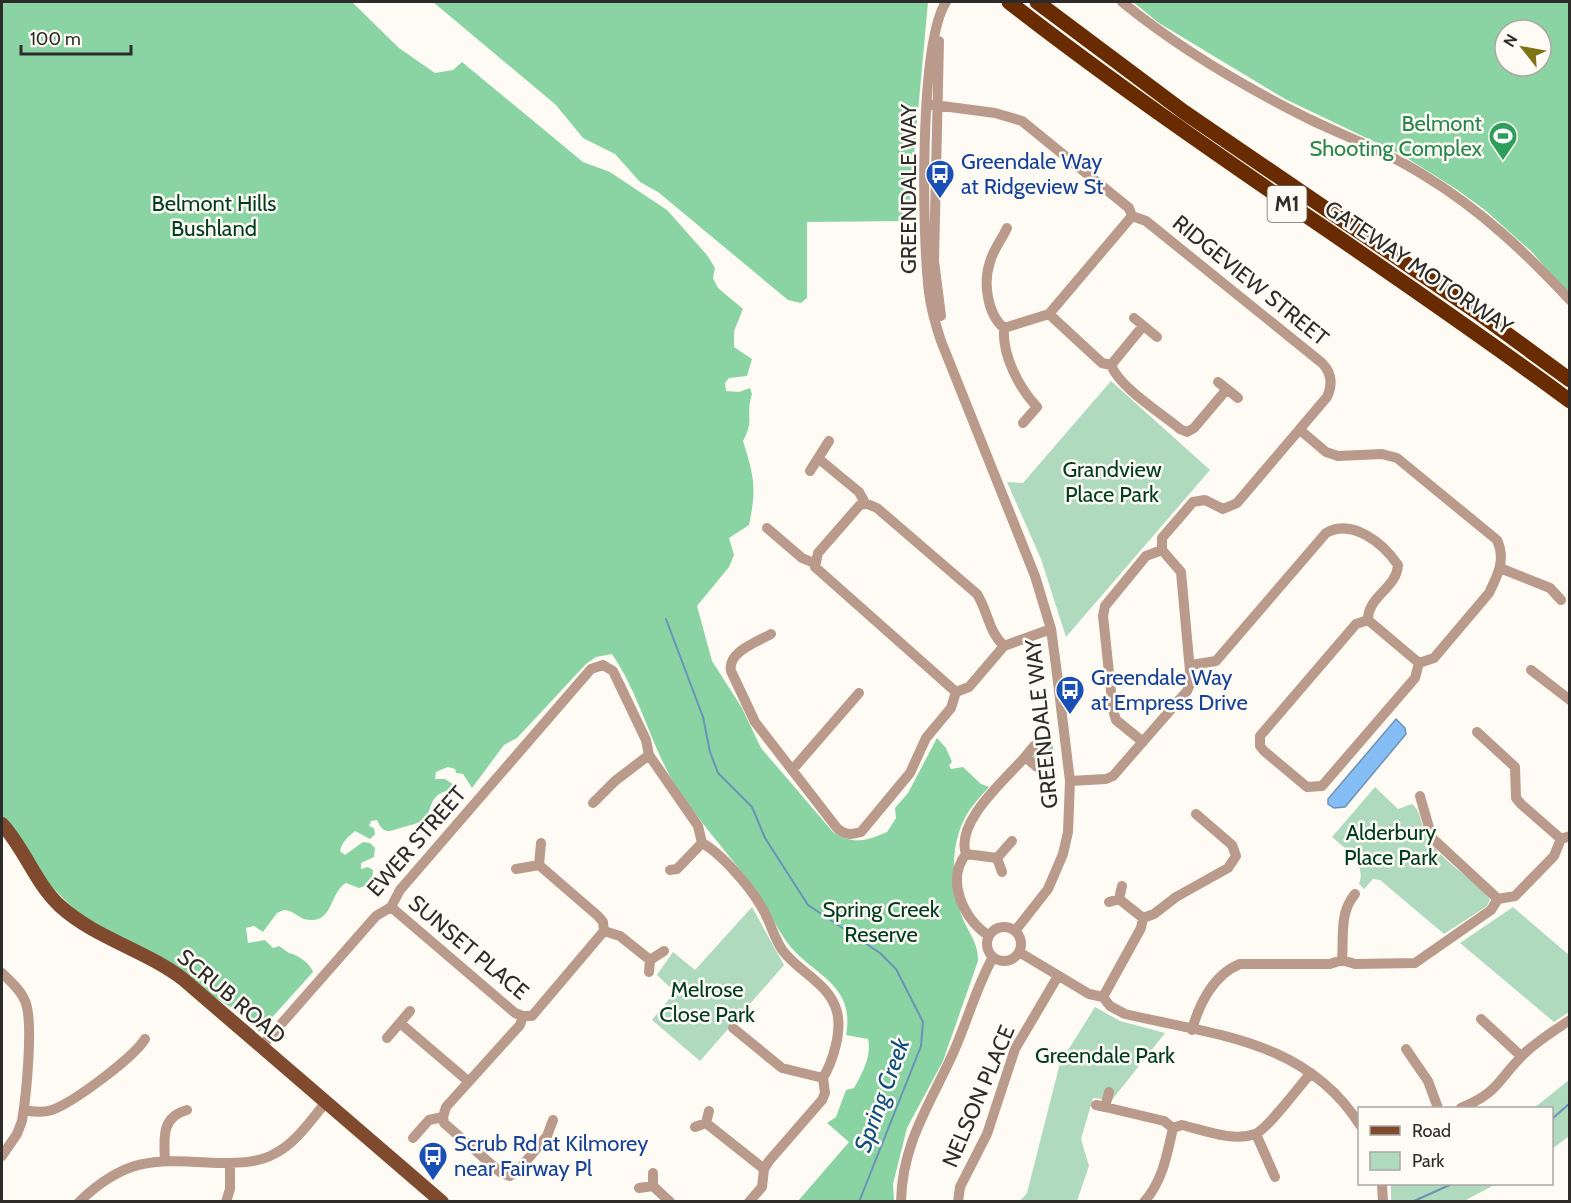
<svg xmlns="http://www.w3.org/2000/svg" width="1571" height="1203" viewBox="0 0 1571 1203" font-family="Cabin,sans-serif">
	<rect width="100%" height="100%" fill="#fefbf5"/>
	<path fill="#afdabd" d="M1111 381 1210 470 1066 637 1041 559 1007 482 1023 483Z
		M1375 787 1398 809 1412 804C1423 813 1420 826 1427 837 1440 859 1467 876 1486 892L1490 900 1487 906 1444 934 1380 880 1373 879 1364 889 1359 884C1367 863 1346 849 1332 837Z
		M752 907 784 965 700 1061 652 1020 675 992 657 975 673 952 695 970Z
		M1513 907 1569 955V1012L1554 1022 1460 943Z
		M1095 1007 1120 1021 1165 1033 1112 1100 1093 1098 1081 1139 1089 1166 1077 1201 1019 1202 1027 1193 1060 1063Z
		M1569 1080V1136L1552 1149V1108H1534Z
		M1391 1184H1496L1464 1201H1391Z"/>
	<path fill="#8ad4a4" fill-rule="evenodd" d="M2 2H352L399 48 435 73 453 70 462 62 583 162 610 172 667 210 707 255 715 268 713 278 718 288 743 309 734 331V347L752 359 747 376 729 378 725 383 726 391 739 392 750 388 752 394C745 416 755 420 743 441 754 476 757 488 749 525L729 538 734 555 729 567 697 606 712 661 742 708 761 748 833 832C853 845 867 841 887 832L896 818 895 808 908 793 937 738 946 748 952 762 949 765 951 769 963 767 981 784 989 787C980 797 970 807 964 820 950 847 952 887 961 914 967 931 979 943 978 961L943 1061 907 1128 893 1184 894 1201H798L849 1142 827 1123 836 1117 846 1090 854 1088C862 1074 872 1056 868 1039L846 1035C856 982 810 975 786 941 774 924 766 904 753 887 726 850 694 817 671 778 649 738 638 692 612 654L596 657 586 664 517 738 504 745 472 788 463 774 456 773 455 769 448 767 436 772 435 779H445L454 785 451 790C433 793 432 802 427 818 418 824 410 825 400 828 388 832 383 834 377 820L371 821 369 826 374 828 375 834 370 839 355 831C348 837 342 842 340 851L345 855 363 842 370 843 375 848 374 857 361 863V869L368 867 373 870C373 881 369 885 359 888L346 883C330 892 333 922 310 920 299 920 294 910 284 910L277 913 263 932 254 926 246 928 248 943 265 940 273 948 279 946 289 953C298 955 310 963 313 972L259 1032 245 1016 81 916 42 877 2 818Z
		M433 2H928L908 221 807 222V298L801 303 788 300 658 192 640 182 615 154 583 138 556 105Z
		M1133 2H1569V295L1532 252 1485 210 1456 189 1402 155 1285 99 1159 23ZM1505 30H1541V66H1505Z
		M1049 730H1051L1057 782 1033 759 1032 754Z"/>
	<path fill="#85bdf5" stroke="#6b92b8" stroke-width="1.5" d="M1396 719 1405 728 1406 734 1345 807 1334 808 1328 804V799Z"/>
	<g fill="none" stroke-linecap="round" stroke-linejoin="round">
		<path stroke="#6b92b8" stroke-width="2" d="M666 619 703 717 710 752 718 773 752 807 765 838 808 905 880 953 896 969 923 1022 921 1046 859 1202
			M1552 1119 1570 1103
			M1394 1202 1414 1201 1452 1184"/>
		<path stroke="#ba9a8a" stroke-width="10" d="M946 2C919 44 922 237 929 292 931 309 936 326 941 341L1035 576 1051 629 1056 666 1070 781 1068 832 1063 854 1048 889 1015 931
			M1122 2C1177 47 1243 86 1307 118 1346 137 1388 152 1425 176 1481 210 1526 253 1570 300
			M939 41 934 261 941 316
			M927 104 995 113 1022 121 1129 208 1132 216 1146 221 1322 363C1332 373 1333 384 1327 397L1237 503 1223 509 1205 500 1193 502 1162 538V550L1181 572 1191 682 1187 691 1113 776 1106 779 1070 781
			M1007 228C1002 239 993 250 990 262 983 282 987 314 1004 328L1049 314 1132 216
			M1049 314 1102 363 1111 365C1120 388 1161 413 1180 429L1187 432 1194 428 1227 389
			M1134 318 1157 337
			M1004 328C1002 355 1019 388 1037 407L1023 423
			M1111 365 1143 326
			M1218 382 1238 398
			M819 459 859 492 865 503
			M810 471 829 441
			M767 528 802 558 814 563
			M1500 568 1550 588 1561 600
			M1368 620 1356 624 1260 736V746L1264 751 1307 787 1322 786 1415 678 1419 663
			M771 634C757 642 727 652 731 671L755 722 837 828C845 835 851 835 861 832L910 773 926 738 951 708 956 692 969 687 1004 646 1051 629
			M1191 665 1216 661 1326 533C1352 518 1383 543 1398 565 1397 588 1367 597 1368 620L1419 663 1434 658 1489 593C1498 575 1506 559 1497 540L1397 458 1382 454 1338 456 1326 452 1300 430
			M1531 670 1570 700
			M956 692 815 567 818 553 859 506 865 503 877 508 977 594C988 611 988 631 1004 646
			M1477 732 1515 767 1516 798 1521 804 1561 839
			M1143 742 1116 720 1113 710 1103 616 1105 606 1146 556 1162 550
			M1034 746 1025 757 1037 767
			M793 769 859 693
			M1420 796 1432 838 1498 899
			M593 803 615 781 649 755
			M966 854 997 858
			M516 869 539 865 541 843
			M670 870 677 869 702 843
			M1002 872 997 858 1012 841
			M1119 899 1143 918
			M1109 902 1119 899 1122 886
			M391 907 515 1013 523 1016H532L604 931 603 922 598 916 539 865
			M987 944a17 17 0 1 1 34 0a17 17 0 1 1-34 0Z
			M604 931 620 936 650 960
			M989 936C964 919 945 881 966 854 955 822 1005 780 1025 757
			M1019 952 1089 994 1103 997 1110 1006 1125 1014C1215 1035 1306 1040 1360 1125
			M1342 960C1344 936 1339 913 1355 894
			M649 972 650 960 664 951
			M2 973C10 981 21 990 25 1001 34 1021 26 1097 22 1121L17 1134 2 1156
			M1103 997 1141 928 1143 918 1154 914 1176 897 1228 868 1236 856 1232 845 1196 814
			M523 1016 520 1025 446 1107 443 1117 444 1123 500 1172 510 1176 517 1172 547 1136 553 1120
			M1481 1019 1521 1056
			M400 1023 468 1081
			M733 1028 782 1068 823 1078
			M1192 1030C1199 1004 1214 974 1240 964H1330L1342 960 1355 964 1415 963 1491 910 1498 899 1515 896 1554 856 1561 839 1570 836
			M387 1038 410 1011
			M261 1047 376 916 391 907 400 890 591 669 603 665 613 671 646 740 649 755 698 826 702 843C721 853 750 887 761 906 770 920 774 939 783 951 800 973 830 984 837 1012 842 1032 833 1061 823 1078L825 1093 822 1100 769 1161 764 1169 762 1187 749 1202
			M1406 1049 1428 1081 1438 1108
			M1096 1105 1105 1107 1109 1092
			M1105 1107 1164 1121 1173 1128 1182 1125C1203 1130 1233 1142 1255 1134 1268 1129 1300 1085 1311 1073
			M1461 1108C1500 1092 1497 1080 1524 1054 1537 1041 1554 1031 1570 1020
			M24 1110C33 1112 43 1113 52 1110 74 1102 133 1058 145 1039
			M706 1123 764 1169
			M695 1127 706 1123 709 1111
			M1256 1134 1275 1177
			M413 1138 429 1120 443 1117
			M165 1161C164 1138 161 1117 187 1110
			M1382 1184 1383 1202
			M653 1186 670 1202
			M639 1188 653 1186V1173
			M79 1202C128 1155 156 1160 220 1163 237 1163 258 1163 274 1154 296 1143 311 1120 326 1102
			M226 1202 230 1189V1163
			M901 1202C902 1142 931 1103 954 1051 968 1019 976 988 993 957
			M958 1202 960 1187 987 1134 1015 1049 1058 976
			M1144 1202C1163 1181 1167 1154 1173 1128"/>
		<path stroke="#7f4a2d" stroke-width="14" d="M2 824C25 849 35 883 60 906 95 938 145 950 183 979L442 1202"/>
		<path stroke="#692c02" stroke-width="15" d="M1009 2C1190 143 1385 264 1570 401
			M1037 2 1184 112 1477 312 1570 380"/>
	</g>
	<defs>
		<g id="stadium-pin" transform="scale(1.5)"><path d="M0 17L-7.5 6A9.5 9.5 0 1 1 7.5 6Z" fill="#2e9e5b" stroke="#fefbf5"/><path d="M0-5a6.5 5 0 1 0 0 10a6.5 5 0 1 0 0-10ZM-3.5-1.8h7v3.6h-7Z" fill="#fff"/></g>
		<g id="bus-pin" transform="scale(1.5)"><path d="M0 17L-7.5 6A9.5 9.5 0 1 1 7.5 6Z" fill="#1a4fb4" stroke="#fefbf5"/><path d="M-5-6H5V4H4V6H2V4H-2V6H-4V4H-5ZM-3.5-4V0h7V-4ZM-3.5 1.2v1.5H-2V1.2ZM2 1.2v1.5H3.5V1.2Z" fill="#fff"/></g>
	</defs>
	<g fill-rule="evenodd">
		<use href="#stadium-pin" x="1503" y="136"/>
		<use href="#bus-pin" x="940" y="174"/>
		<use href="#bus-pin" x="1070" y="690"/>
		<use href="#bus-pin" x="433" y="1156"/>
	</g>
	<g text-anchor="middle" stroke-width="5" stroke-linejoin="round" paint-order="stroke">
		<rect fill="#fefbf5" stroke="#6c6a67" stroke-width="1.5" x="1267.5" y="186" width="39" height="36" rx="4.5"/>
		<g font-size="21" font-weight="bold" fill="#2d2c2a">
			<text x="1287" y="211">M1</text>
		</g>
		<g font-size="22" fill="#27864d" stroke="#fefbf5" text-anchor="end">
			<text x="1482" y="131">Belmont<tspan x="1482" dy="25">Shooting Complex</tspan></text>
		</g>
		<g font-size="22" fill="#164399" stroke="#fefbf5" text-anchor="start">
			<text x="961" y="169">Greendale Way<tspan x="961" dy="25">at Ridgeview St</tspan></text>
			<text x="1091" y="685">Greendale Way<tspan x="1091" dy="25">at Empress Drive</tspan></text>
			<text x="454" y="1151">Scrub Rd at Kilmorey<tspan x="454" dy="25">near Fairway Pl</tspan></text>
		</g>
		<g font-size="22" fill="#2d2c2a" stroke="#fefbf5">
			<text transform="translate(908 189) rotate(-90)" y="8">GREENDALE WAY</text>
			<text transform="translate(1419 267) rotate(34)" y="8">GATEWAY MOTORWAY</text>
			<text transform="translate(1251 280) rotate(39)" y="8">RIDGEVIEW STREET</text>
			<text transform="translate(1041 724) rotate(-96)" y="8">GREENDALE WAY</text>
			<text transform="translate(416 841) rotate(-49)" y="8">EWER STREET</text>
			<text transform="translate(469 947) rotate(40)" y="8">SUNSET PLACE</text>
			<text transform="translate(232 996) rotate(40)" y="8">SCRUB ROAD</text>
			<text transform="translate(978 1096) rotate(-67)" y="8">NELSON PLACE</text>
		</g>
		<g font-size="22" fill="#003c1f" stroke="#fefbf5">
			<text x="214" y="211">Belmont Hills<tspan x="214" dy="25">Bushland</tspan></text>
			<text x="1112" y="477">Grandview<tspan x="1112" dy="25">Place Park</tspan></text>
			<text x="1391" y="840">Alderbury<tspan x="1391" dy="25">Place Park</tspan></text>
			<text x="881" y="917">Spring Creek<tspan x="881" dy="25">Reserve</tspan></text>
			<text x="707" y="997">Melrose<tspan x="707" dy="25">Close Park</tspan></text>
			<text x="1105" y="1063">Greendale Park</text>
		</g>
		<g font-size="24" font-style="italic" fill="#0d4c7f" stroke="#fefbf5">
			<text transform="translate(882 1095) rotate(-70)" y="8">Spring Creek</text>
		</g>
	</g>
	<rect width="1571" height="1203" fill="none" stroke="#2d2c2a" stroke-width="6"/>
	<rect x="1358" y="1107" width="195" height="78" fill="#fefbf5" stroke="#aaa8a4" stroke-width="1.5"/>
	<rect x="1370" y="1126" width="30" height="9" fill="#7f4a2d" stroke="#aaa8a4" stroke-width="1.5"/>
	<text x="1412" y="1137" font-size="18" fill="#2d2c2a">Road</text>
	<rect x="1370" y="1152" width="30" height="18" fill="#afdabd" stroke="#aaa8a4" stroke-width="1.5"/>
	<text x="1412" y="1167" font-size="18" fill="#2d2c2a">Park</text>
	<g transform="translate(1523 48) rotate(301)"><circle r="28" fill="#fefbf5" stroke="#aaa8a4" stroke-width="1.5"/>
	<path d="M0-4.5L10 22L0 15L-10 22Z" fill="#7e7315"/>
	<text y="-9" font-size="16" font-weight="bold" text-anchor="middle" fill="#2d2c2a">N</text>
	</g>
	<path d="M21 45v9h110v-9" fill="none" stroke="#2d2c2a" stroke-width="3"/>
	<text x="30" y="45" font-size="18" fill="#2d2c2a" stroke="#fefbf5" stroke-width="4.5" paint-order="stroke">100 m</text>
</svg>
